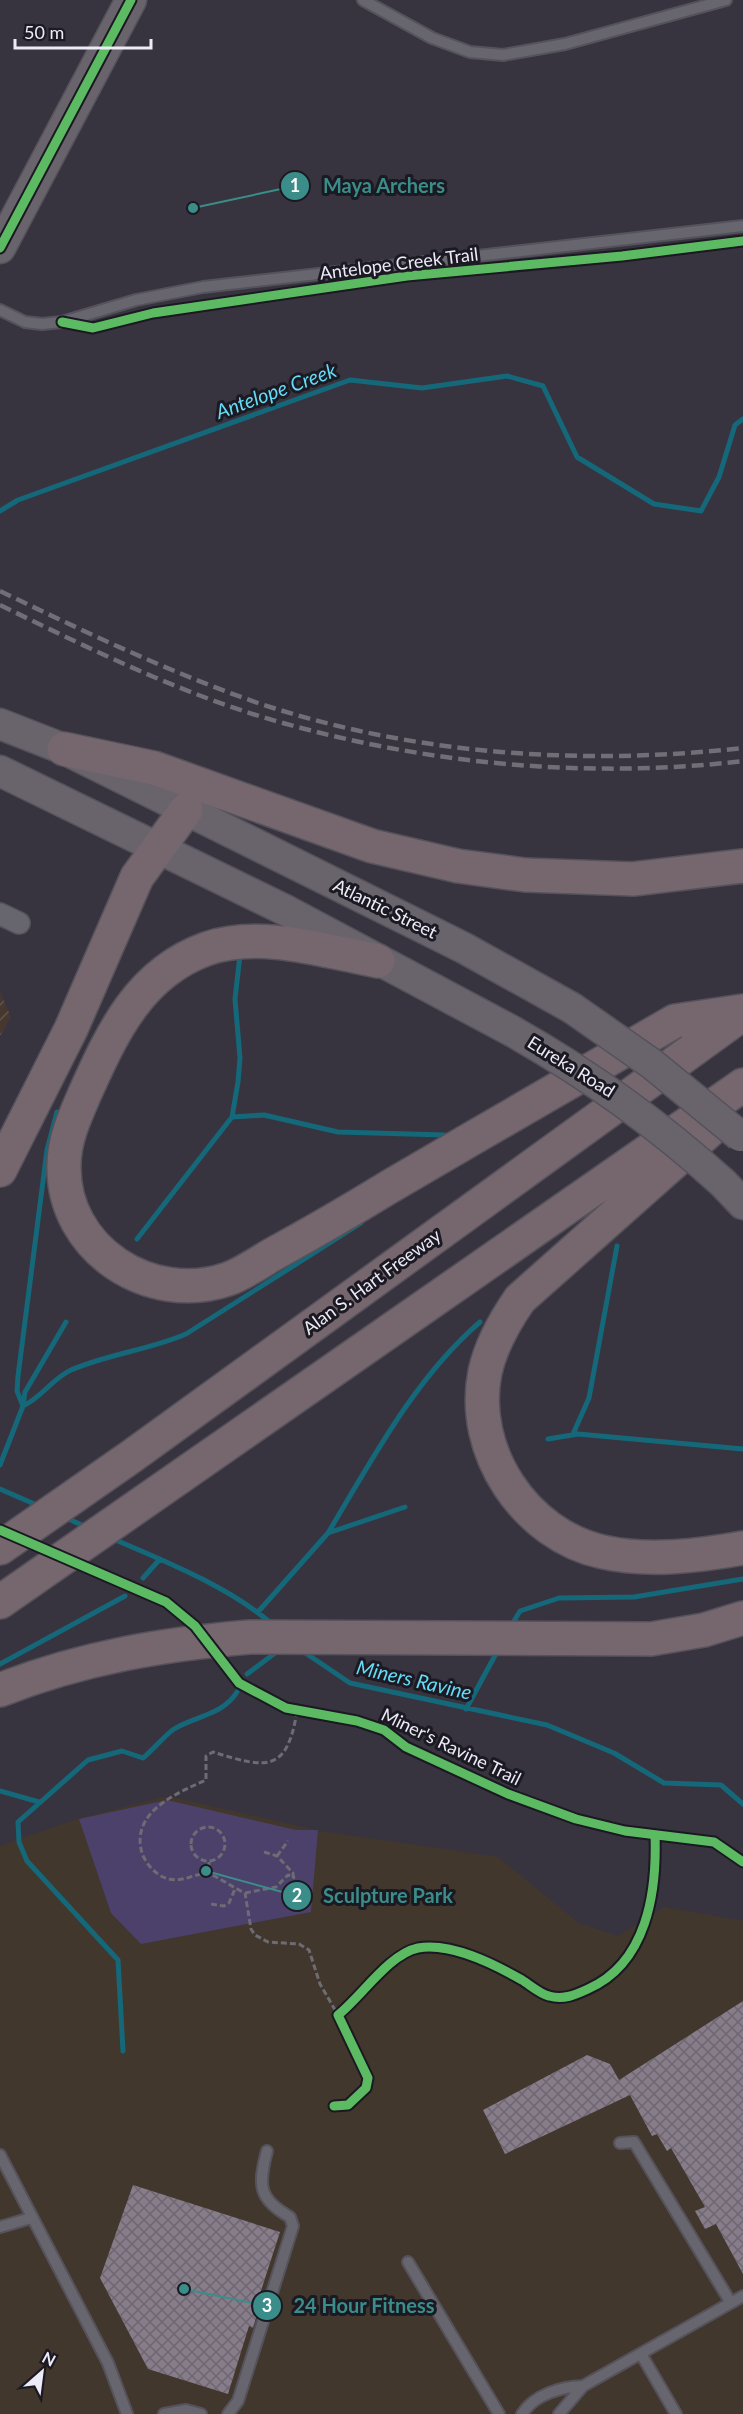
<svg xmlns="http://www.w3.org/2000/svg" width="743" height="2414" viewBox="0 0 743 2414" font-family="Lato,sans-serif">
	<defs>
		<pattern id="industrial-furrows" width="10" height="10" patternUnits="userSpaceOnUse" patternTransform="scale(1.5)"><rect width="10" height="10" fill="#46372f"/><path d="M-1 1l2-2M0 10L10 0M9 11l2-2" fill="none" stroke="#61544e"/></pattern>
		<pattern id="building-cross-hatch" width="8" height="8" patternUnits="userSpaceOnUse" patternTransform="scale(1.5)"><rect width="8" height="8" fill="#877c89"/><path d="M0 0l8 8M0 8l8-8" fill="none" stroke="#6d6670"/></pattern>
	</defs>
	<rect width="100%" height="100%" fill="#37343f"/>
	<path fill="#42372c" d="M168 1796 320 1831 498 1857 579 1923 618 1936 664 1907 743 1921V2414H0V1846L80 1818Z"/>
	<path fill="url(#industrial-furrows)" d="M0 992 11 1017 0 1036Z"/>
	<path fill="#4b416a" d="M167 1800 296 1830H318L311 1912 141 1944 111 1913 79 1819Z"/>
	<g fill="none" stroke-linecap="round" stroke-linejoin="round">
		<path stroke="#146879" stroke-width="5" d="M0 511 18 500 350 380 422 388 507 376 543 386 577 457 654 504 701 511 719 477 735 425 743 419
			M57 1112 47 1150 18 1376 17 1391 23 1406C41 1398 53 1378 71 1370 108 1354 149 1350 186 1334L361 1223
			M232 1117 238 1082 240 1058 235 999 240 955
			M137 1239 232 1117 264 1115 338 1132 445 1135
			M573 1434 589 1398 617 1246
			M548 1439 578 1434 743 1449
			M0 1465 23 1406 25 1392 66 1322
			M0 1489 39 1506
			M64 1517 86 1527
			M328 1533C372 1460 414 1379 480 1322
			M111 1538C164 1561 228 1586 272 1624
			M143 1578 160 1559
			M258 1612 328 1533 405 1507
			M511 1626 520 1611 559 1598 634 1597 743 1579
			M301 1650 350 1683 547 1725 614 1753 664 1783 721 1785 743 1804
			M0 1664 125 1596
			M247 1674 279 1650
			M466 1709 498 1650
			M0 1791 39 1802
			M123 2051 118 1960 27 1861 19 1842 18 1822 88 1760 122 1751 143 1758C152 1751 166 1734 174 1729 195 1716 223 1715 237 1692"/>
	</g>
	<path fill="url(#building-cross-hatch)" d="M743 2001V2274L716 2224 705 2229 695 2211 705 2207 671 2148 667 2151 657 2134 652 2136 630 2095 505 2154 483 2110 587 2055 610 2064 619 2080Z
		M133 2185 280 2232 258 2300 261 2301 253 2328 249 2326 228 2394 148 2369 100 2278Z"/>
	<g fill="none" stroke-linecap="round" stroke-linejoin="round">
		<g stroke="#55525c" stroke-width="14">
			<path id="lane" d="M363 0 432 38 470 52 503 55 565 44 726 0
				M0 310 25 322 42 324 62 322 136 300 203 287 743 226
				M620 2143 634 2142 731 2303
				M0 2155 108 2363 127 2414
				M0 2227 31 2218
				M408 2262 499 2414
				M641 2354 676 2414
				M164 2414 186 2410 201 2414
				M228 2414 238 2401 293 2226 290 2217C258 2199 258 2185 267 2151
				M522 2414C535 2394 561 2387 583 2386
				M559 2414 583 2386 743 2296"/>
		</g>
		<g stroke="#55525c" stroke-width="24">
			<path id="street" d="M0 914 19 923"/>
		</g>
		<g stroke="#55525c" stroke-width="33">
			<path id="secondary" d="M0 248 131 0
				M0 724 64 749 464 948 572 1008
				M0 771 285 910 512 1031
				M723 1183 743 1204"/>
		</g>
		<g stroke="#55525c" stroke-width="36">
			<path id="highway" d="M64 749 154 768 372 846 458 866 525 875 633 879 743 866
				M378 961C324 951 260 930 206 949 140 973 113 1031 86 1091 76 1114 64 1139 64 1165 62 1249 150 1306 228 1279 242 1274 257 1264 270 1256 310 1234 350 1211 389 1187 484 1131 580 1076 675 1021L743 1011
				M709 1131 520 1299C504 1322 491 1345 485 1372 469 1451 525 1535 603 1552 648 1562 698 1556 743 1548
				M0 1170 71 1029 137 877 186 810
				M0 1548 132 1456 741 1015
				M0 1602 743 1085
				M0 1690C81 1658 163 1644 250 1637L651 1639 704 1630 743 1618"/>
		</g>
		<path stroke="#6d6b73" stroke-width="3" stroke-dasharray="6 3" stroke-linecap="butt" d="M297 1711C287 1773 267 1769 213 1752L206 1756V1780C177 1793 130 1812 142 1853 145 1862 154 1873 163 1877 182 1885 191 1873 208 1874 216 1875 235 1889 245 1893L251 1929 255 1935 268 1942 299 1944 309 1950 320 1984 338 2015
			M191 1844a17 17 0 1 1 34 0a17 17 0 1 1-34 0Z
			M264 1852 277 1856 293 1873 294 1890 282 1901
			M277 1856 288 1841
			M209 1874V1862
			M245 1893 276 1887 288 1875 295 1878
			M211 1904 224 1906 229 1903 235 1889"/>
		<use href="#lane" stroke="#67656e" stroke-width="10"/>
		<use href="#street" stroke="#67656e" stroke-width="21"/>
		<use href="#secondary" stroke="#69646c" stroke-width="30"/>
		<use href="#highway" stroke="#76676f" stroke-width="33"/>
		<path stroke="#706e76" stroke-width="4.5" stroke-dasharray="12 6" stroke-linecap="butt" d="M0 591C85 632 169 672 258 703 413 755 582 766 743 748
			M0 605C84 646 169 688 259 716 414 763 581 780 743 761"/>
		<g stroke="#55525c" stroke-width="33" stroke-linecap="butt">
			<path id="secondary-bridge" d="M572 1008 652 1064 740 1136
				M512 1031C588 1074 658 1124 723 1183"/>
		</g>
		<use href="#secondary-bridge" stroke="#69646c" stroke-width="30"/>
		<g stroke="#1b1922" stroke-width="13">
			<path id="cycleway" d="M0 248 131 0
				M62 322 93 328 153 313 407 276 622 256 743 241
				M0 1530 166 1602 195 1626 239 1683 286 1708 357 1721 384 1730 406 1747 508 1794 576 1819 625 1831 714 1842 743 1862
				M334 2106 348 2105 366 2088 368 2078 338 2015C362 1996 389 1954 418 1948 451 1942 494 1964 522 1980 530 1985 540 1994 549 1996 564 2000 575 1995 588 1989 647 1963 657 1892 655 1835"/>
		</g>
		<use href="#cycleway" stroke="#5cba63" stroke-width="9"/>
	</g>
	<g text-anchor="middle" stroke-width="6" stroke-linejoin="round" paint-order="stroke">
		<g font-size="18" fill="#edebf8" stroke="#1b1922">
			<text transform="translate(399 264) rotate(-7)" y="6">Antelope Creek Trail</text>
			<text transform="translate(385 909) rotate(26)" y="6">Atlantic Street</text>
			<text transform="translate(571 1067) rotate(32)" y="6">Eureka Road</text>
			<text transform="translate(372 1282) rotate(-36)" y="6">Alan S. Hart Freeway</text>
			<text transform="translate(451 1747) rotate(26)" y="6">Miner's Ravine Trail</text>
		</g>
		<g font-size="20" font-style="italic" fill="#64dbf7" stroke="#1b1922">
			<text transform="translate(276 391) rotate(-20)" y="7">Antelope Creek</text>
			<text transform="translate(414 1680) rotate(13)" y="7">Miners Ravine</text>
		</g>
	</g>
	<path fill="none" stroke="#3b8d8a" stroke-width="2" d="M193 208L295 186M206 1871L297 1896M184 2289L267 2306"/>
	<g fill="#3b8d8a" stroke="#1b1922" stroke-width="2">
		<circle cx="193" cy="208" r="6"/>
		<circle cx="206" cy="1871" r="6"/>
		<circle cx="184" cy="2289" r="6"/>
		<circle cx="295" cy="186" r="15"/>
		<circle cx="297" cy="1896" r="15"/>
		<circle cx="267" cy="2306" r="15"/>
	</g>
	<g font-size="18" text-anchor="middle" font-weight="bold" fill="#fff">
		<text x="295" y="192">1</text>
		<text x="297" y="1902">2</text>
		<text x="267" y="2312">3</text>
	</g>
	<g font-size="20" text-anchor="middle" font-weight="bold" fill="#3b8d8a" stroke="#1b1922" stroke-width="6" stroke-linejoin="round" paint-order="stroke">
		<text x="384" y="193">Maya Archers</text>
		<text x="388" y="1903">Sculpture Park</text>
		<text x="364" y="2313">24 Hour Fitness</text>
	</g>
	<g transform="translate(42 2372) rotate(28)" stroke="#1b1922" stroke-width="4.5" paint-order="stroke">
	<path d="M0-4.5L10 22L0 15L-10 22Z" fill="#edebf8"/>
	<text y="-9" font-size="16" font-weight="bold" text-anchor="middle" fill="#edebf8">N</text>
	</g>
	<path d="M15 39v9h136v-9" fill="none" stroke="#edebf8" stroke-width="3"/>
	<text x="24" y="39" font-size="18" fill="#edebf8" stroke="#1b1922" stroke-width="4.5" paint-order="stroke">50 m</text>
</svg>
